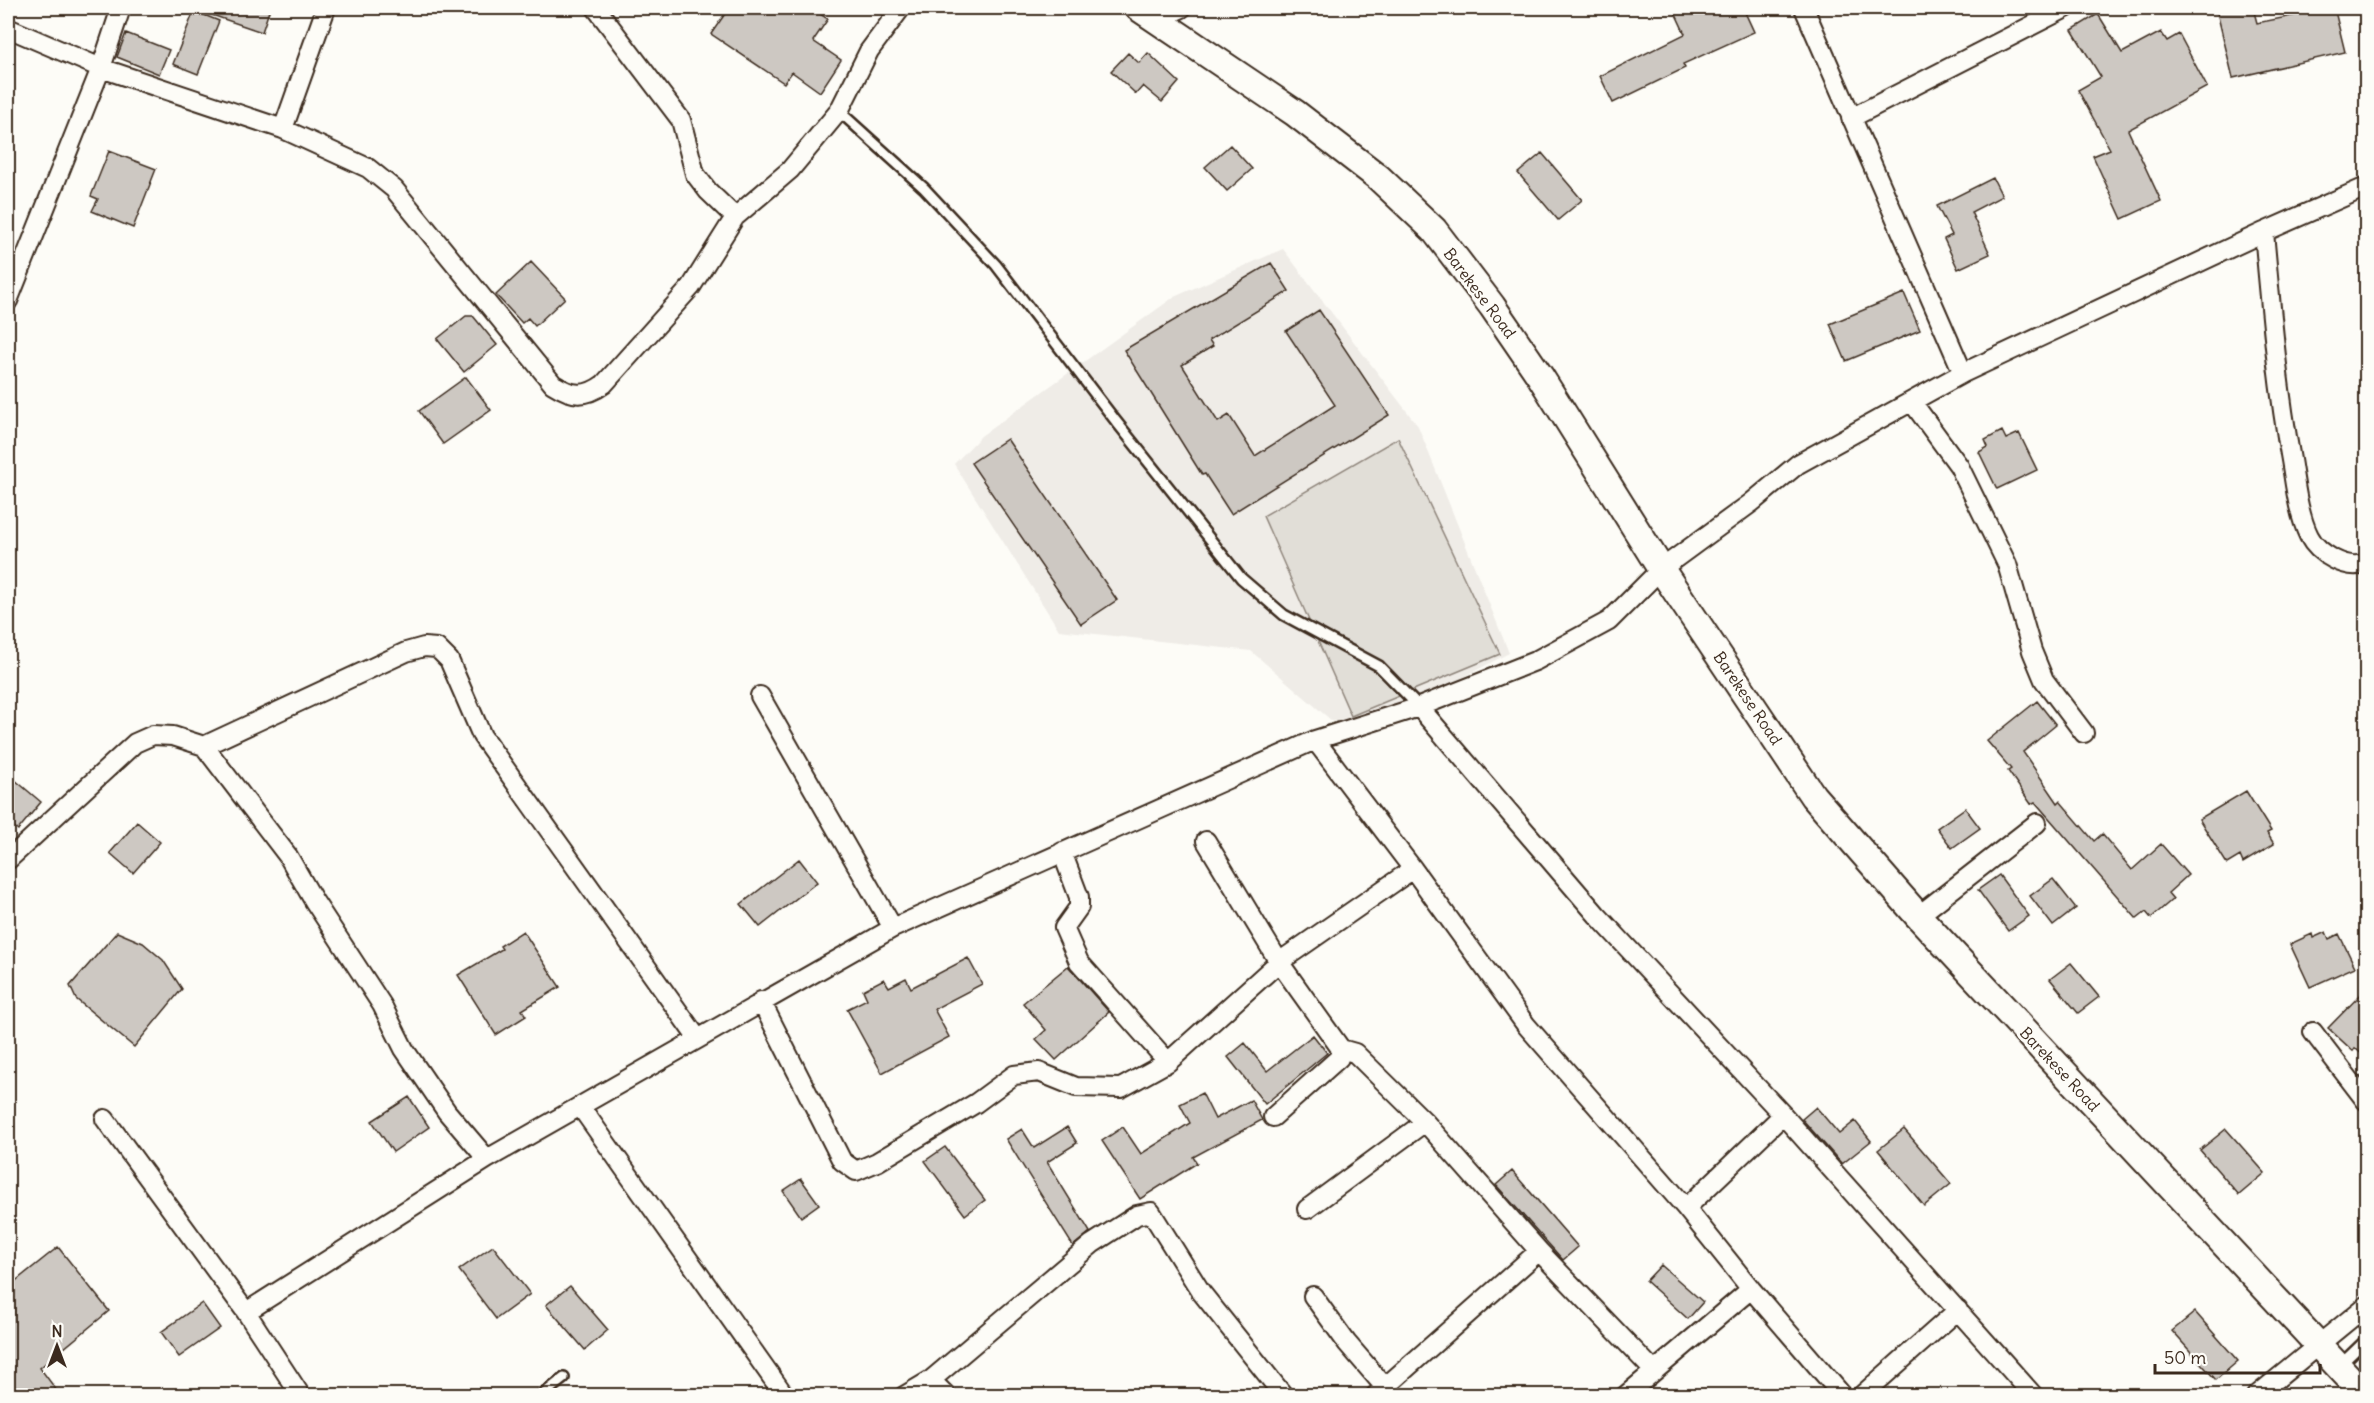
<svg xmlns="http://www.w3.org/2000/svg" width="2374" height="1403" viewBox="0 0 2374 1403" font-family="Delius,sans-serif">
	<rect width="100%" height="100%" fill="#fdfcf7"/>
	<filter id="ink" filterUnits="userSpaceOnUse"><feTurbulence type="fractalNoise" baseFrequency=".0167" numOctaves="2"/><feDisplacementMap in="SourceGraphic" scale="12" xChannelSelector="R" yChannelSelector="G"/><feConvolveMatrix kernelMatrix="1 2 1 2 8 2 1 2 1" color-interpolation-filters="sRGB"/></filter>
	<g filter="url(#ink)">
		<path fill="#efece7" d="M1283 249 1418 426 1509 653 1441 689 1342 721H1332L1251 651 1059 630 954 464 981 436 1174 297Z"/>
		<path fill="#e1ded7" stroke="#8e847a" stroke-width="1.5" d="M1398 438 1500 654 1351 716 1263 516Z"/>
		<path fill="#cdc8c2" stroke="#3b2a1e" stroke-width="1.5" d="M200 8H270L262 32 200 11Z
			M729 8H811L828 19 813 41 841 60 820 92 792 72 784 83 711 34Z
			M1673 8H1743L1754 32 1683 64 1685 68 1613 103 1600 76 1685 34Z
			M2216 8H2253L2257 23 2297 15 2296 10 2305 8H2323L2324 13 2335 11 2345 52 2233 78Z
			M194 11 219 21 198 74 173 64Z
			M2098 14 2122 53 2161 32 2167 41 2179 34 2207 87 2128 130 2161 201 2122 219 2093 156 2110 149 2078 90 2101 77 2072 30Z
			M126 33 169 50 159 74 117 57Z
			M1128 53 1139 63 1148 53 1179 82 1162 102 1143 86 1136 94 1111 71Z
			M1230 145 1252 169 1227 191 1205 167Z
			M109 151 156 169 133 228 92 211 98 199 91 196Z
			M1542 153 1582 200 1558 220 1518 173Z
			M1993 178 2002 196 1971 212 1990 254 1958 269 1944 239 1952 235 1937 206Z
			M531 262 565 298 535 326 528 318 522 323 496 295Z
			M1271 263 1289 291 1209 340 1213 346 1182 365 1218 422 1229 415 1255 456 1335 405 1286 331 1319 310 1389 415 1231 514 1205 474 1202 475 1124 350Z
			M1904 293 1920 330 1846 361 1830 324Z
			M466 316H473L497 345 464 372 437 339Z
			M466 377 491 410 443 444 419 411Z
			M2002 431 2006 439 2019 433 2037 470 1997 489 1979 452 1988 447 1985 440Z
			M1007 439 1117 600 1081 624 971 463Z
			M2037 701 2056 725 2023 752 2058 803 2060 801 2094 841 2102 834 2132 870 2161 844 2188 875 2168 893 2173 899 2151 918 2146 912 2137 919 2035 802 2031 804 2008 771 2011 769 1987 741Z
			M8 774 41 802 18 830 8 822Z
			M2246 791 2271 831 2267 833 2274 844 2243 863 2240 856 2227 864 2199 819Z
			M1965 808 1980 828 1952 848 1937 828Z
			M137 822 160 842 133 873 110 853Z
			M799 859 817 882 760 927 741 904Z
			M1999 875 2029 916 2008 931 1978 890Z
			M2053 879 2076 908 2053 926 2030 896Z
			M523 931 560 987 522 1010 526 1016 496 1035 458 975 502 949 500 946Z
			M117 932 143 943 163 960 182 989 134 1047 76 999 70 986Z
			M2326 932 2329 939 2339 934 2355 967 2310 987 2290 944 2312 934 2313 938Z
			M968 958 982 984 934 1009 949 1037 882 1073 847 1009 867 999 863 990 884 979 889 987 906 978 911 988Z
			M2071 963 2099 997 2078 1013 2050 979Z
			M1068 966 1109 1012 1056 1060 1036 1039 1046 1030 1023 1003Z
			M2367 988V1059L2355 1048 2353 1051 2328 1028Z
			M1313 1035 1327 1053 1265 1104 1228 1057 1245 1043 1267 1071Z
			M1202 1093 1215 1119 1251 1100 1262 1120 1193 1157 1197 1163 1140 1199 1102 1141 1123 1127 1141 1154 1190 1123 1180 1104Z
			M409 1097 429 1127 393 1152 372 1121Z
			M1816 1107 1839 1134 1855 1121 1871 1141 1842 1164 1802 1119Z
			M1067 1127 1077 1143 1047 1162 1090 1232 1073 1246 1006 1139 1022 1129 1034 1148Z
			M1904 1129 1951 1184 1924 1206 1878 1150Z
			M2226 1129 2265 1173 2239 1195 2200 1150Z
			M945 1147 985 1200 965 1215 925 1161Z
			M1512 1171 1578 1247 1563 1260 1496 1185Z
			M801 1179 819 1204 801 1217 783 1191Z
			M493 1246 530 1294 496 1319 459 1270Z
			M58 1247 109 1311 40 1368 60 1395H8V1287Z
			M1661 1265 1703 1302 1688 1319 1646 1281Z
			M570 1286 608 1330 585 1350 546 1305Z
			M202 1303 220 1328 179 1357 161 1332Z
			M2195 1312 2238 1361 2216 1380 2172 1331Z"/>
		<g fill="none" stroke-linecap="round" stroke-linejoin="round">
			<g stroke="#3b2a1e" stroke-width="14">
				<path id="lane" d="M839 111 924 188 996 265 1115 420 1241 578 1284 615 1379 666 1419 707
					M2356 1314 2366 1327
					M2340 1365 2366 1340
					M541 1396 564 1378"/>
			</g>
			<g stroke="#3b2a1e" stroke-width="22">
				<path id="street" d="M596 8 681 120 695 174 708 191 735 217 790 170 839 111 869 51 901 8
					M1804 8 1963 373
					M1158 19 1182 8
					M8 28 101 68 283 129 326 8
					M1851 118 2066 8
					M283 129 368 168 394 189 553 384C572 396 585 398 604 384L691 287 735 217
					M2264 232C2271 308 2277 384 2291 460 2295 483 2298 514 2309 536 2318 554 2347 571 2366 563
					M8 301 101 68 121 8
					M1912 402 1959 466 2007 564 2032 651 2044 680 2084 733
					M760 696 893 928
					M1419 707 1597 915 1783 1115 2034 1396
					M1315 740 1413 869 1526 1025 1686 1208 1751 1289 1843 1396
					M204 746 406 652 424 647 437 648 449 660 482 736 698 1039
					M1206 841 1279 962 1341 1049 1339 1058 1273 1117
					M1062 852 1079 897V907L1064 928 1079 962 1168 1062
					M8 860 135 743 153 735 173 736 204 746 288 856 314 901 382 1005 404 1049 447 1112 487 1159
					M1918 916 2037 823
					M761 1001 842 1161 856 1171 877 1162 976 1103 1014 1075 1039 1072 1076 1087 1121 1088 1168 1062 1279 962 1413 869
					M2313 1032 2366 1101
					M1341 1049 1355 1053 1425 1122 1539 1251 1654 1371
					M580 1106 785 1396
					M105 1119 246 1312
					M1686 1208 1783 1115
					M1307 1209 1425 1122
					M1313 1296 1347 1343 1385 1387
					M931 1380 947 1396
					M301 1396 246 1312 487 1159 893 928 1315 740 1419 707 1535 661 1609 621 1661 569 1751 503 1798 464 1963 373 2264 232 2366 187
					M904 1396 931 1380 1092 1244 1137 1215 1151 1212 1201 1292 1284 1396
					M1375 1396 1539 1251
					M1625 1396 1751 1289
					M1861 1396 1958 1310
					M2256 1396 2366 1306"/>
			</g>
			<g stroke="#3b2a1e" stroke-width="30">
				<path id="secondary" d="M1139 8 1295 113 1378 177 1434 230 1492 306 1540 376 1661 569 1813 796 1918 916 2366 1396"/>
			</g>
			<use href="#lane" stroke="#fdfcf7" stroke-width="9"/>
			<use href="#street" stroke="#fdfcf7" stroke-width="18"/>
			<use href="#secondary" stroke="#fdfcf7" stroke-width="26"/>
		</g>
	</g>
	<g text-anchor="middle" stroke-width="6" stroke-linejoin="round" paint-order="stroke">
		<g font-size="16" fill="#3b2a1e" stroke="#fdfcf7">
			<text transform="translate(1480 293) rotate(53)" y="6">Barekese Road</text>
			<text transform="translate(1748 698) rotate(56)" y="6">Barekese Road</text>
			<text transform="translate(2060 1069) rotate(47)" y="6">Barekese Road</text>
		</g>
	</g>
	<rect width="2374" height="1403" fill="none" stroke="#fdfcf7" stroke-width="30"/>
	<rect x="15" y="15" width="2344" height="1373" fill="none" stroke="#3b2a1e" stroke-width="2" filter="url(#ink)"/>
	<g transform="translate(57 1346)" stroke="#fdfcf7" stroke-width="4.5" paint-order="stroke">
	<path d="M0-4.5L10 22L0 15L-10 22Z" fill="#3b2a1e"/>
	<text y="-9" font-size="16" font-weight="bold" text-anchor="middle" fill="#3b2a1e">N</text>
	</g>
	<path d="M2155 1364v9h165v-9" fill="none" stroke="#3b2a1e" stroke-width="3"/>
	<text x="2164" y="1364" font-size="18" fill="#3b2a1e" stroke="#fdfcf7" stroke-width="4.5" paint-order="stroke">50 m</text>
</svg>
